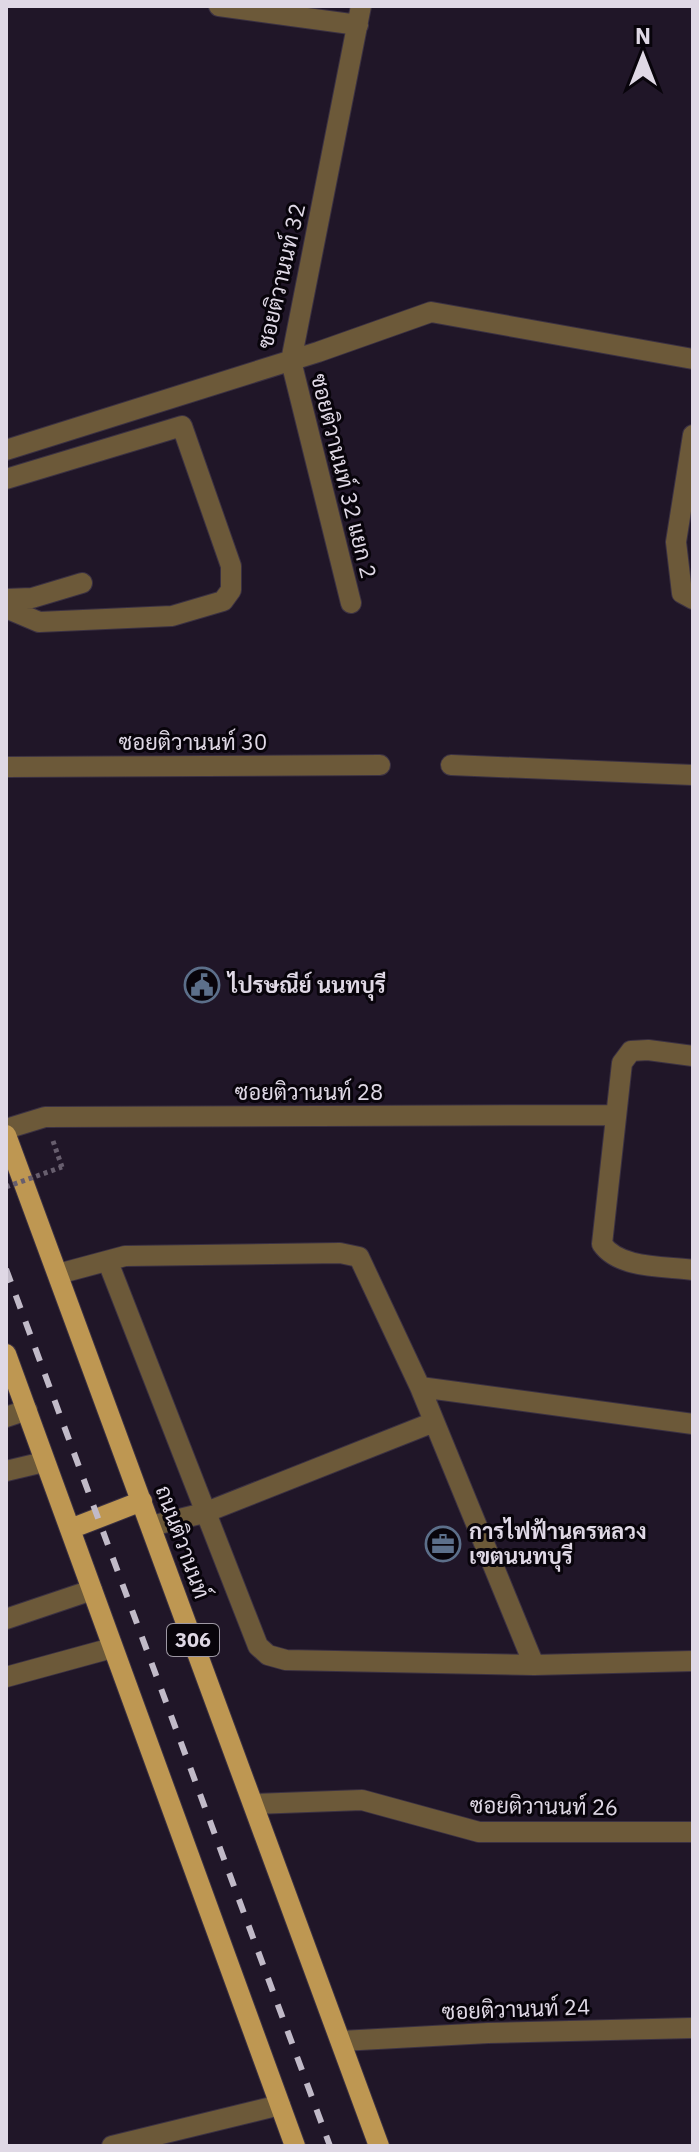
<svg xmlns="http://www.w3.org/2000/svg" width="699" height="2152" viewBox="0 0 699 2152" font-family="'IBM Plex Sans',Sarabun,sans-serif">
	<rect width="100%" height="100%" fill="#201628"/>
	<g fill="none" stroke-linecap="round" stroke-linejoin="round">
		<g stroke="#3b3142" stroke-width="22">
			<path id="minor" d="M219 6 358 25
				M693 435 676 542 682 593 693 599
				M6 450 318 352 431 312 693 359
				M6 479 182 426 231 566V590L223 601 172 616 39 622 6 608
				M6 599 32 598 82 583
				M351 603 291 361 361 6
				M451 765 693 775
				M6 767 380 765
				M693 1056 648 1050 631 1051 622 1063 602 1244C619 1269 665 1266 693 1270
				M6 1129 45 1117 614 1115
				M108 1262 258 1646 268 1655 286 1660 534 1665 693 1661
				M58 1274 125 1256 340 1253 359 1257 420 1387 534 1665
				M420 1387 693 1424
				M6 1417 27 1410
				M6 1471 44 1462
				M151 1526 204 1513 434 1422
				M6 1619 92 1590
				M6 1677 112 1648
				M254 1804 362 1800 479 1832H693
				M341 2041 488 2033 693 2028
				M112 2146 280 2105"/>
		</g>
		<g stroke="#3b3142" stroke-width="22">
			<path id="major" d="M6 1135 379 2146
				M6 1354 295 2146
				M70 1529 142 1501"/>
		</g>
		<path stroke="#675e6e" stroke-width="5" stroke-dasharray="4 4" stroke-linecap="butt" d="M53 1141 62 1167"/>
		<use href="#minor" stroke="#6c5939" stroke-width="20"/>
		<use href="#major" stroke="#be9752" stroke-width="20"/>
		<path stroke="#c1bac8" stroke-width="6" stroke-dasharray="14 14" stroke-linecap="butt" d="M6 1269 330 2146"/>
		<path stroke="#675e6e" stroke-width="5" stroke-dasharray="4 4" stroke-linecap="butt" d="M6 1187 62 1167"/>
	</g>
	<defs>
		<g id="civic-ring" transform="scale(1.8)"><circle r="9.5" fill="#08040b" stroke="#5c6f8a" stroke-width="1.5"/><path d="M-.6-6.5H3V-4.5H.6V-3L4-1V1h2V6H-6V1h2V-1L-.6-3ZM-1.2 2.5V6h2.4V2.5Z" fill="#5c6f8a"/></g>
		<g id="office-ring" transform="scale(1.8)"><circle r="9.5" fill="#08040b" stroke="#5c6f8a" stroke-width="1.5"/><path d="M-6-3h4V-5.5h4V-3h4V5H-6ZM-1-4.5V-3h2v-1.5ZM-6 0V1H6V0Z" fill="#5c6f8a"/></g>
	</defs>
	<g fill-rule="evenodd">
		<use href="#civic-ring" x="202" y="985"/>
		<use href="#office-ring" x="443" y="1544"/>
	</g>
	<g text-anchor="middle" stroke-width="6" stroke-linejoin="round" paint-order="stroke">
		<rect fill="#08040b" stroke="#9e98a4" stroke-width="2" x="167" y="1624" width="52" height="32" rx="6"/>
		<g font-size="20" font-weight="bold" fill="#dfd8e5">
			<text x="193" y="1647">306</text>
		</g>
		<g font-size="22" fill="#dfd8e5" stroke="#08040b">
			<text transform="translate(281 276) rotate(-77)" y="8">ซอยติวานนท์ 32</text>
			<text transform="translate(344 476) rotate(76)" y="8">ซอยติวานนท์ 32 แยก 2</text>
			<text x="193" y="750">ซอยติวานนท์ 30</text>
			<text x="309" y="1100">ซอยติวานนท์ 28</text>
			<text transform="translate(183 1542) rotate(70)" y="8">ถนนติวานนท์</text>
			<text transform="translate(544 1806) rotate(1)" y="8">ซอยติวานนท์ 26</text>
			<text transform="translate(516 2009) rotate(-2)" y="8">ซอยติวานนท์ 24</text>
		</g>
		<g font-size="22" font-weight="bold" fill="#dfd8e5" stroke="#08040b" text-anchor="start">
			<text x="228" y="993">ไปรษณีย์ นนทบุรี</text>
			<text x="469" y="1539">การไฟฟ้านครหลวง<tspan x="469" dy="25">เขตนนทบุรี</tspan></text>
		</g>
	</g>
	<rect width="699" height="2152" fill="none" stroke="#dfd8e5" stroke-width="16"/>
	<g transform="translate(643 56)" stroke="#08040b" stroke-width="6" paint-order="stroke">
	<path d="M0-6L14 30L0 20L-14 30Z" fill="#dfd8e5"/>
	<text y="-12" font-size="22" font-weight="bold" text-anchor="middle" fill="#dfd8e5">N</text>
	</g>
</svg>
